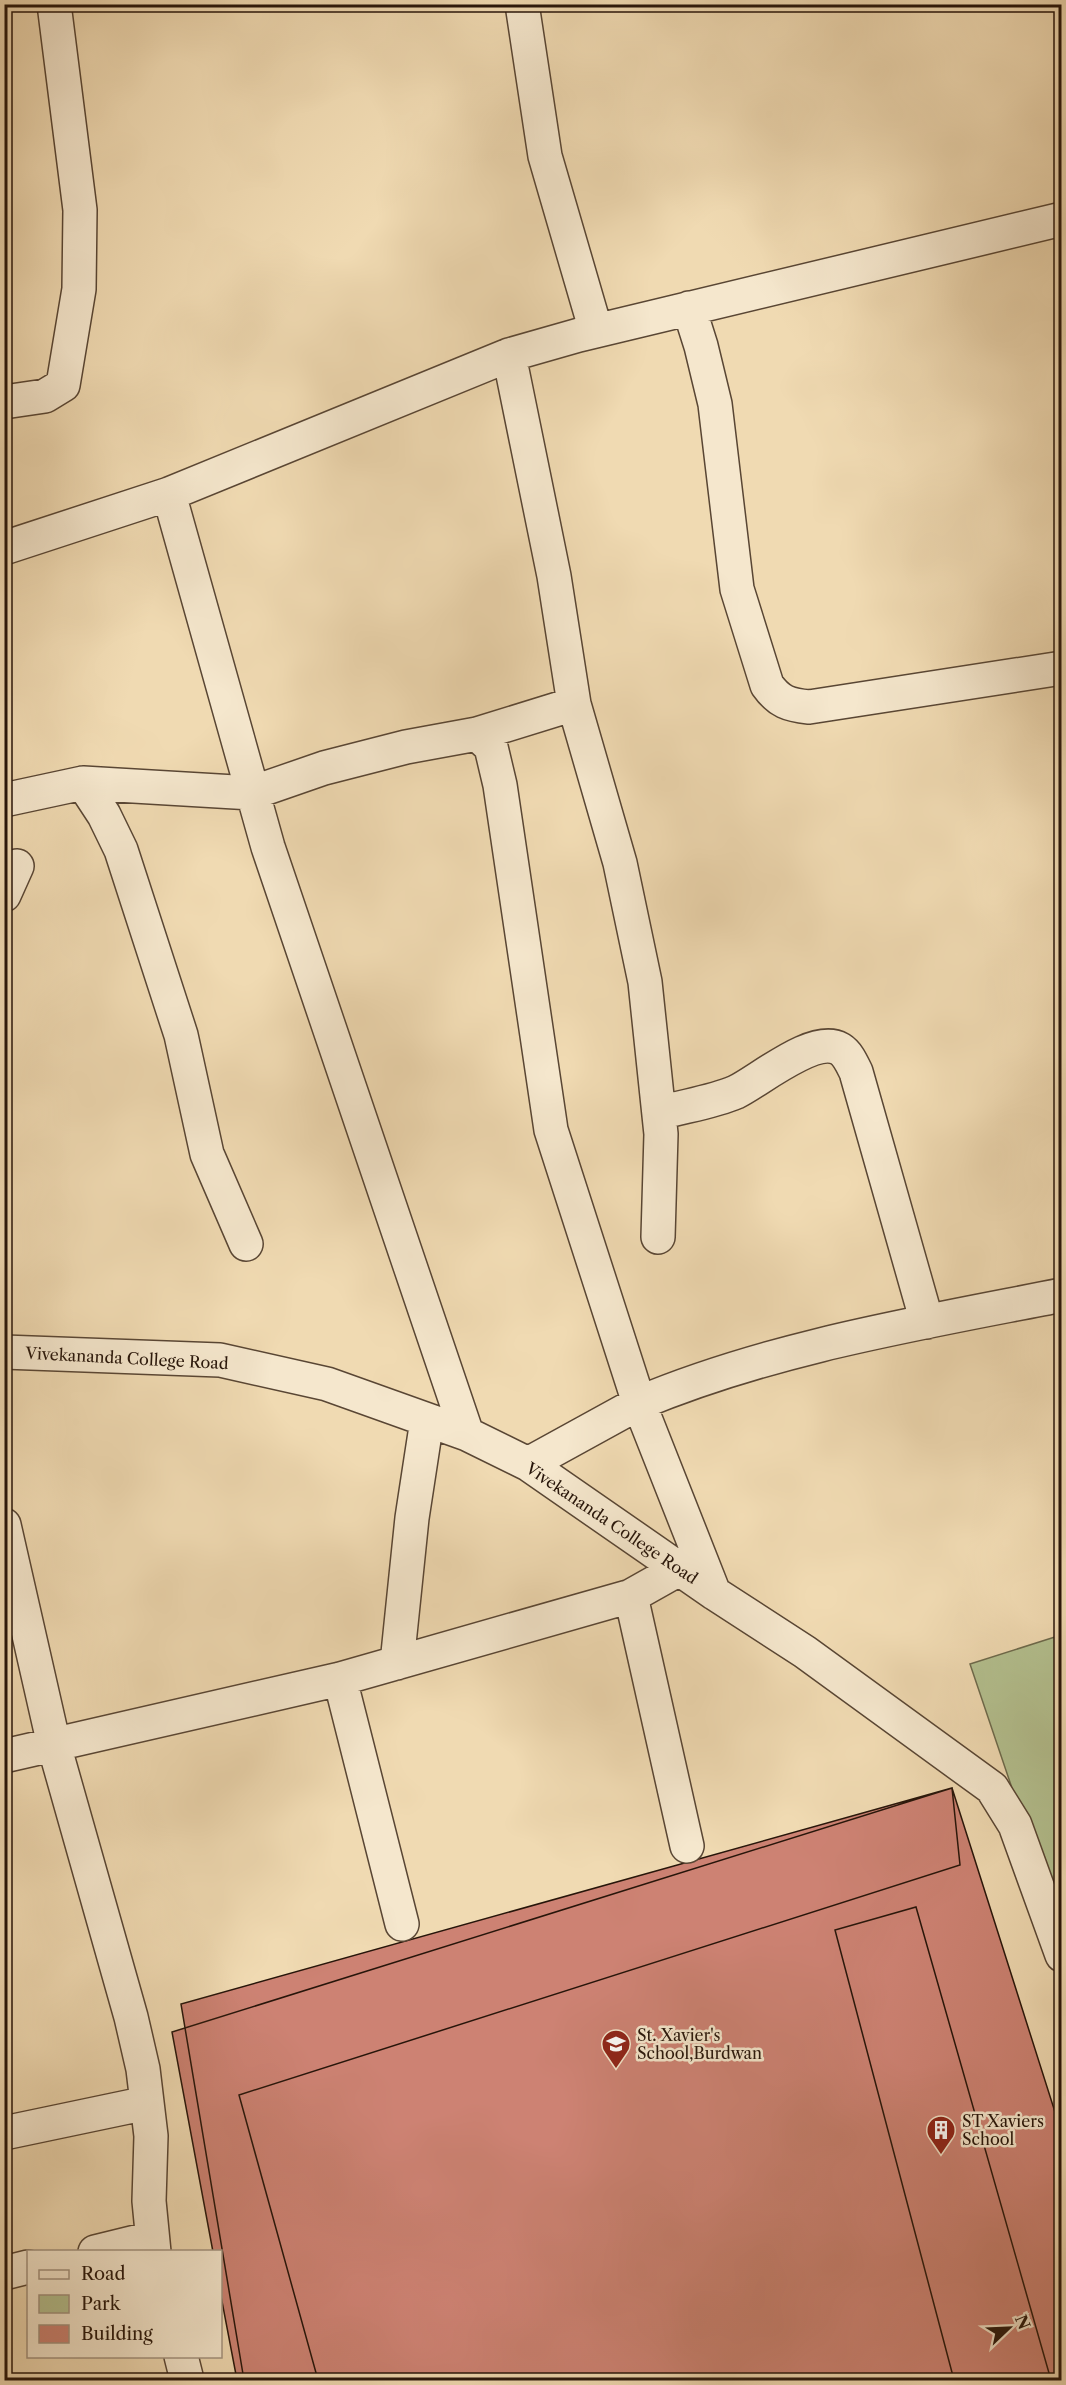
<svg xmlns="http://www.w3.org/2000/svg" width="1066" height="2385" viewBox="0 0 1066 2385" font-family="'Libre Caslon Text',serif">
	<rect width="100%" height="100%" fill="#f0dab2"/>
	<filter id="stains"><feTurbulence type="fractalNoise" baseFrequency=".00333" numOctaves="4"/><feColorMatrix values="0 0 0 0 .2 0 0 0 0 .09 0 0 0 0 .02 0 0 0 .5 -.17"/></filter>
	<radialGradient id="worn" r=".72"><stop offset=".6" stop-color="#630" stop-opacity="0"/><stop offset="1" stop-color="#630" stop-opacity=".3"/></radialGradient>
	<path fill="#b4c190" stroke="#6e6b4d" stroke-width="1.5" d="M1061 1635V1933L970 1664Z"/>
	<path fill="#cd8273" stroke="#27150a" stroke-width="1.5" d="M952 1788 1062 2134V2380H244L181 2004Z
		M952 1788 960 1865 239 2095 318 2380H237L220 2291V2252H213L172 2032Z
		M916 1907 1051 2380H954L835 1930Z"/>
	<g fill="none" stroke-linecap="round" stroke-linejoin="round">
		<g stroke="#594634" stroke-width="36">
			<path id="minor" d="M522 4 545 156 596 331
				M689 308 701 346 715 404 737 589 767 685C779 702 789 705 809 707L1062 668
				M509 355 554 576 574 704 620 863 645 982 661 1134 658 1237
				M4 402 45 396 63 385 79 289 80 210 54 4
				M169 494 268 847 467 1434
				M4 548 169 494 509 355 579 335 1062 219
				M477 734 574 704
				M83 783 104 815 121 850 181 1035 207 1154 246 1244
				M4 800 83 783 252 793 324 768 406 747 477 734 491 747 500 785 551 1130 639 1403 528 1464
				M4 895 17 866
				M660 1113C684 1106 713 1102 736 1092 759 1081 814 1034 840 1049 848 1054 852 1064 856 1072L927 1322
				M4 1352 220 1360 327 1384 467 1434 528 1464 714 1593 805 1652 992 1788 1015 1825 1062 1955
				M4 1525 54 1745 131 2017 143 2069 151 2136 149 2201 154 2252
				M714 1593 639 1403C773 1347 920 1323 1062 1295
				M631 1596 687 1846
				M397 1663 412 1518 427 1420
				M340 1679 402 1924
				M4 1756 340 1679 631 1596 679 1569
				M4 2133 147 2103
				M95 2252 152 2238
				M4 2273 28 2267
				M181 2356 187 2380"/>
		</g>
		<use href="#minor" stroke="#f5e7cd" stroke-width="33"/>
	</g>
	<defs>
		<g id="school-pin" transform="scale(1.5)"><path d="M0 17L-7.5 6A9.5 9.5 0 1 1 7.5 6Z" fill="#8f2418" stroke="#f5e7cd"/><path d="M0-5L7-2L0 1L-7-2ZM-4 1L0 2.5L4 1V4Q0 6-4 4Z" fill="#fff"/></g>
		<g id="building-pin" transform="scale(1.5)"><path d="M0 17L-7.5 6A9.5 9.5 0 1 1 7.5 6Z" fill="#8f2418" stroke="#f5e7cd"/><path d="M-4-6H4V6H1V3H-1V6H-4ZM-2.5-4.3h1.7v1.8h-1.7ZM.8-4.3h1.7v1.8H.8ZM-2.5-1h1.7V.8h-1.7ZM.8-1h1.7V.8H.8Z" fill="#fff"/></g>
	</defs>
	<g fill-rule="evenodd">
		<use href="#school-pin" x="616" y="2044"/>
		<use href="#building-pin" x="941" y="2130"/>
	</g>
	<g text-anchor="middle" stroke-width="5" stroke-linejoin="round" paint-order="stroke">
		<g font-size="16" fill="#27150a" stroke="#f5e7cd">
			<text transform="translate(127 1358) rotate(3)" y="6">Vivekananda College Road</text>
			<text transform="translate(612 1523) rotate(34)" y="6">Vivekananda College Road</text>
		</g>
		<g font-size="16" fill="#27150a" stroke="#f5e7cd" text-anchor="start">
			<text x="637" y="2041">St. Xavier's<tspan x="637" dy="18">School,Burdwan</tspan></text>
			<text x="962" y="2127">ST Xaviers<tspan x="962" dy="18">School</tspan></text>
		</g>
	</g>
	<rect width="1066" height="2385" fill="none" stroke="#f0dab2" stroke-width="24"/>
	<rect x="6" y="6" width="1054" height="2373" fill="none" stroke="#27150a" stroke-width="3"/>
	<rect x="12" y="12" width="1042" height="2361" fill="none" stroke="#27150a" stroke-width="1.5"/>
	<rect x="27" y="2250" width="195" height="108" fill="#f5e7cd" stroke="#a3937f" stroke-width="1.5"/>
	<rect x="39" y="2270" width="30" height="9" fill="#f5e7cd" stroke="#a3937f" stroke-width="1.5"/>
	<text x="81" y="2280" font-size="18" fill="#27150a">Road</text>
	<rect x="39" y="2295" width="30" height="18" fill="#b4c190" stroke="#a3937f" stroke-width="1.5"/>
	<text x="81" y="2310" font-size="18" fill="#27150a">Park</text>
	<rect x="39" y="2325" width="30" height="18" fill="#cd8273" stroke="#a3937f" stroke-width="1.5"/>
	<text x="81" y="2340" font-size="18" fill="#27150a">Building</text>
	<g transform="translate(1009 2328) rotate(67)" stroke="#f5e7cd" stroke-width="4.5" paint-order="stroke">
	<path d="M0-4.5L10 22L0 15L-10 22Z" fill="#27150a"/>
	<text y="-9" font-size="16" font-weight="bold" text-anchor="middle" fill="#27150a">N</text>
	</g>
	<rect width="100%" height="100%" filter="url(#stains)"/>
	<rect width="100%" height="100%" fill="url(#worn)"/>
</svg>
